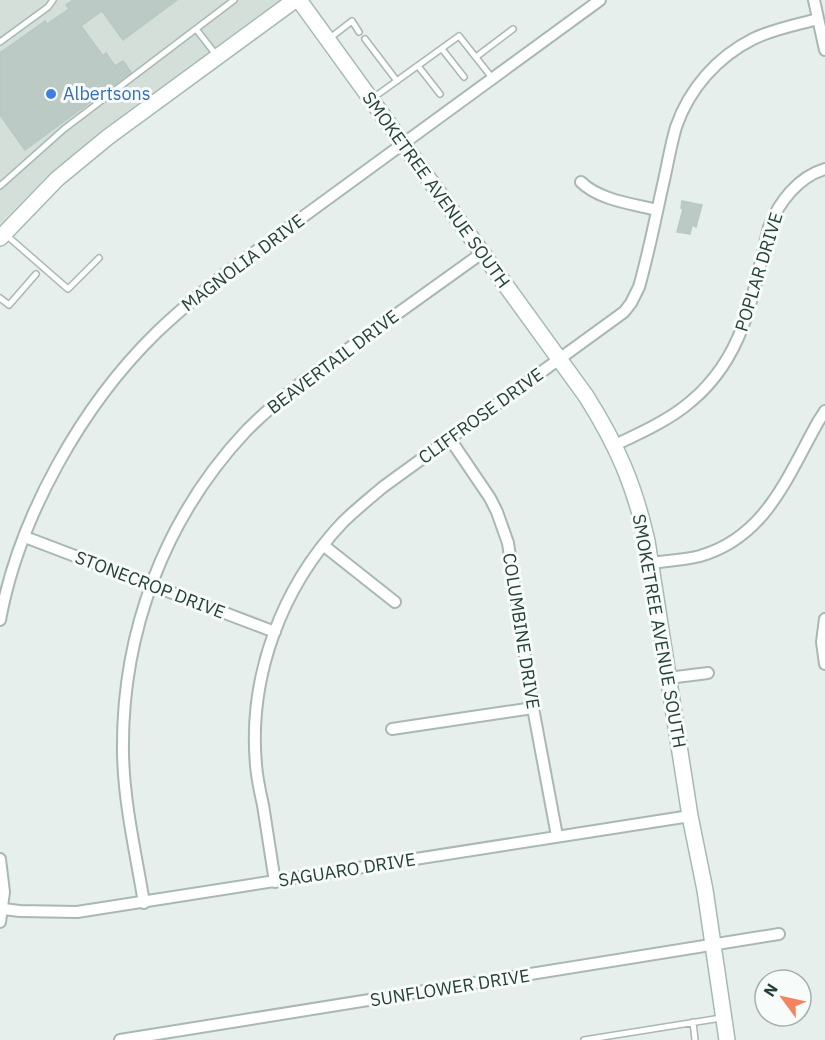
<svg xmlns="http://www.w3.org/2000/svg" width="825" height="1040" viewBox="0 0 825 1040" font-family="'IBM Plex Sans',sans-serif">
	<rect width="100%" height="100%" fill="#e6efeb"/>
	<path fill="#d4dfda" d="M0 0H281L102 130 51 172 0 224Z"/>
	<path fill="#bbcac4" stroke="#b8c9c2" stroke-width="1.5" d="M73 0H177L123 40 102 11 81 26 103 56 106 53 115 66 123 61 131 72 25 150 0 115V53L45 21 47 24 69 9 66 5Z
		M682 201 702 205 696 227 692 225 690 234 677 232 683 209 681 208Z"/>
	<g fill="none" stroke-linecap="round" stroke-linejoin="round">
		<g stroke="#a8b8b2" stroke-width="8">
			<path id="lane" d="M196 29 217 56
				M330 38 352 21 359 32
				M365 39 397 81
				M0 42 48 7 53 0
				M442 49 464 77
				M476 57 513 29
				M418 66 440 94
				M373 98 459 36 493 79
				M0 186 64 129 234 0
				M5 234 68 289 99 258
				M0 298 9 305 36 274
				M693 1022 695 1040
				M584 1040 721 1018"/>
		</g>
		<g stroke="#a8b8b2" stroke-width="14">
			<path id="street" d="M814 0 825 50
				M581 182C599 200 633 204 657 210
				M450 439 490 498 497 512 508 543 533 708 557 836
				M615 445C638 434 663 423 684 407 745 361 752 296 769 227 779 202 798 177 825 169
				M25 537 275 632
				M323 545 395 602
				M650 563C666 561 684 560 700 556 766 537 787 477 818 422L825 411
				M825 619 822 642 825 664
				M0 620C19 517 82 405 157 332 179 311 202 292 226 273L600 0
				M668 678 708 673
				M392 729 533 708
				M0 859 4 892 0 922
				M275 882C271 856 267 831 263 805 260 792 257 778 256 765 248 676 282 587 342 523 355 510 369 499 383 487L624 312 631 303 639 287C649 252 656 215 664 180 668 162 671 144 676 127 689 89 717 57 753 39 773 29 796 25 818 19
				M144 903C136 854 124 804 123 754 121 634 164 518 247 430 264 413 283 397 302 382L482 253
				M3 909 20 911 77 912 690 816
				M120 1040 779 934"/>
		</g>
		<g stroke="#a4bbb3" stroke-width="18">
			<path id="secondary" d="M299 0 586 396C617 445 634 484 647 541L690 816 705 890 727 1040
				M0 238 57 179 108 137 295 0"/>
		</g>
		<use href="#lane" stroke="#fff" stroke-width="5"/>
		<use href="#street" stroke="#fff" stroke-width="10"/>
		<use href="#secondary" stroke="#fff" stroke-width="15"/>
	</g>
	<circle fill="#3f7fe0" stroke="#f7fbf9" stroke-width="2" cx="51" cy="94" r="6"/>
	<g text-anchor="middle" stroke-width="6" stroke-linejoin="round" paint-order="stroke">
		<g font-size="18" fill="#366cbe" stroke="#f7fbf9" text-anchor="start">
			<text x="63" y="100">Albertsons</text>
		</g>
		<g font-size="18" fill="#24423a" stroke="#f7fbf9">
			<text transform="translate(436 190) rotate(54)" y="6">SMOKETREE AVENUE SOUTH</text>
			<text transform="translate(243 263) rotate(-37)" y="6">MAGNOLIA DRIVE</text>
			<text transform="translate(759 272) rotate(-73)" y="6">POPLAR DRIVE</text>
			<text transform="translate(333 362) rotate(-37)" y="6">BEAVERTAIL DRIVE</text>
			<text transform="translate(481 416) rotate(-36)" y="6">CLIFFROSE DRIVE</text>
			<text transform="translate(150 585) rotate(21)" y="6">STONECROP DRIVE</text>
			<text transform="translate(521 631) rotate(81)" y="6">COLUMBINE DRIVE</text>
			<text transform="translate(659 631) rotate(80)" y="6">SMOKETREE AVENUE SOUTH</text>
			<text transform="translate(347 870) rotate(-9)" y="6">SAGUARO DRIVE</text>
			<text transform="translate(450 988) rotate(-9)" y="6">SUNFLOWER DRIVE</text>
		</g>
	</g>
	<g transform="translate(783 998) rotate(303)"><circle r="28" fill="#f7fbf9" stroke="#a3b1ad" stroke-width="1.5"/>
	<path d="M0-4.5L10 22L0 15L-10 22Z" fill="#f4845f"/>
	<text y="-9" font-size="16" font-weight="bold" text-anchor="middle" fill="#24423a">N</text>
	</g>
</svg>
